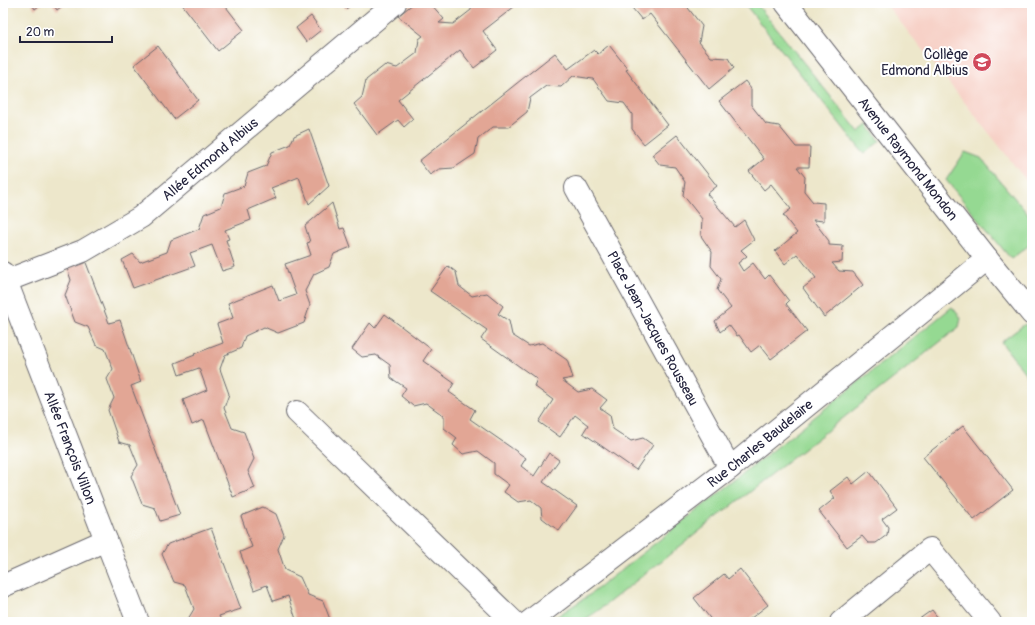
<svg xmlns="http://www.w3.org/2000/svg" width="1035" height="625" viewBox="0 0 1035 625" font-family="Pangolin,sans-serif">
	<rect width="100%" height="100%" fill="#fff"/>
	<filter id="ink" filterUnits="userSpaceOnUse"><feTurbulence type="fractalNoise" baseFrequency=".025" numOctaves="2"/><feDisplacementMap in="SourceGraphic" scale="8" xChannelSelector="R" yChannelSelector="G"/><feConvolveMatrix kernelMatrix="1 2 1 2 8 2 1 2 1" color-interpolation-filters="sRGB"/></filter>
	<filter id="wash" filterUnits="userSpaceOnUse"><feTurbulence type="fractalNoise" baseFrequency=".012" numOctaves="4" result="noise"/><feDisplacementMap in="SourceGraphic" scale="16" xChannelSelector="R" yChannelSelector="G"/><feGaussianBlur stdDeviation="0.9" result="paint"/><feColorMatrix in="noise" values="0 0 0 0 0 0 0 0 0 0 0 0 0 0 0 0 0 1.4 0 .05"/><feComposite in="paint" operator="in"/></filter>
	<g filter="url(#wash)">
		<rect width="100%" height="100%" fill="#ede7cb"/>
		<path fill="#f7d1c7" d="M885 3H1032V188L997 143Z"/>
		<path fill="#95d992" stroke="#5c7e66" d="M744 3H756L859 132 868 125 880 141 864 154Z
			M965 152 981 158 1032 219V243L1011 259 946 180Z
			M952 307 961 318 959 327 599 610 581 622H548L588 596 737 479Z
			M1025 324 1032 333V382L1001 342Z"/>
		<g id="blocks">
			<path fill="#e2a695" d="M31 3H43L35 9Z
				M52 3H66L57 10Z
				M181 3H223L244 30 218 51Z
				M300 3H313L305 9Z
				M342 3H354L346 9Z
				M414 3H430L444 19 439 23 453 24 471 10 472 3H519L483 31 497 50 474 68 460 50 398 100 413 119 404 127 398 120 377 135 354 104 362 97 366 80 385 65 397 68 417 53 419 39 423 36 398 16Z
				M628 3 685 4 702 26 699 42 711 57 728 58 734 68 709 89 650 14 642 20Z
				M311 16 321 30 306 42 296 28Z
				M609 45 628 69 626 70 668 125 644 144 632 129V114L624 103 609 101 593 79 573 76 561 87 546 86 530 98 527 112 508 127H493L478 139 475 154 454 168 439 169 430 175 419 161 555 53 568 69 594 50 598 54Z
				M158 46 198 100 174 119 134 65Z
				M745 81 751 89V105L766 124 779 126 796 147H810L809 167H797L805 177 804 191 813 202 824 203V221L813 220 829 241V245L843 246 842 262 832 263 839 271 853 272 863 285 824 317 803 288 816 278 797 254 785 264 775 251 797 233 783 215 791 209 771 184 764 190 749 171 764 159 719 101Z
				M309 129 329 186 309 204 299 177 271 188 276 198 248 210 251 220 225 230 229 239 226 240 235 267 222 271 212 245 190 253 195 266 133 288 122 260 133 254 140 262 167 252 171 240 199 229 204 214 221 207 225 193 244 186 248 173 266 166 272 152 290 145 294 136Z
				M677 135 717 186 707 194 735 227 744 220 754 240 741 250 747 256 738 263 743 271 753 263 765 279 769 275 789 301 786 304 807 331 771 359 760 345 751 352 739 335 737 336 729 325 720 332 715 321 731 308 717 290 721 279 711 266 712 252 701 236 702 219 683 195 685 182 675 167 660 165 652 155Z
				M332 203 340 229 344 228 351 247 334 254 329 267 314 274 305 291 310 305 304 323 278 333 264 327 245 336 241 348 225 355 220 369 229 394 224 408 232 428 244 432 254 459 248 471 255 488 233 497 204 420 192 425 183 400 207 390 199 368 179 375 175 363 195 355 194 354 223 343 217 324 233 318 228 303 273 285 279 301 296 295 285 264 311 255 307 243 310 242 305 226Z
				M85 260 109 323 120 320 141 382 131 386 180 515 160 521 155 508 142 504 131 476 138 465 130 445 119 442 108 410 114 398 107 379 113 369 105 349 96 345 88 327 75 322 65 295 71 280 67 268Z
				M448 266 456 272 459 286 472 296 487 293 503 306 498 314 509 321 512 335 529 346 542 343 567 360 573 378 562 380 578 392 592 389 607 400 600 408 610 415 613 429 631 441 643 438 653 445 636 470 583 433 588 425 575 415 560 437 539 422 553 400 534 386 537 379 481 339 487 330 430 291Z
				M385 314 431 349 423 361 454 383 449 392 475 410 470 419 526 458 521 466 534 476 549 453 559 460 543 482 577 506 559 531 542 518 541 508 531 500 518 502 504 492 509 485 494 474V463L478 451 463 454 453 445 457 438 444 428V416L426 403 413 406 401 396 406 388 391 378 390 365 376 355 362 357 352 349 370 323 375 328Z
				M963 426 1013 490 974 520 923 457Z
				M869 471 897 508 882 519 888 527 887 535 876 543H868L862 536 847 547 819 511 835 498 830 491 848 477 853 484Z
				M263 507 276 514 284 535 278 549 285 570 300 577 308 595 323 601 331 622H297L288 596 273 601 267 585 254 590 240 552 252 547 241 516Z
				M211 528 241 609 219 616 222 622H189L188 619 194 609 185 585 174 582 162 554 168 544Z
				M740 569 768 605 746 622H713L694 598 724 574 728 579Z
				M932 610 941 622H915Z"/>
		</g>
	</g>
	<g filter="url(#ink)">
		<use href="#blocks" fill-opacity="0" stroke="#69676d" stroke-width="1"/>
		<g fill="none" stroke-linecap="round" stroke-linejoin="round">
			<g stroke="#69676d" stroke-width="24">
				<g id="street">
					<path id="s1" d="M576 188 730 468"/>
					<path id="s2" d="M3 273 106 540 138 622"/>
					<path id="s3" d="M3 282 83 251 141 217 395 3"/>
					<path d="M297 412 514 622"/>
					<path d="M3 586 106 540"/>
					<path d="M841 622 930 549 990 622"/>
				</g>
			</g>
			<g stroke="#69676d" stroke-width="24">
				<g id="secondary">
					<path id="s4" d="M786 3 987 259 1032 314"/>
					<path id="s5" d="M529 622 730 468 987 259"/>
				</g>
			</g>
			<use href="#street" stroke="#fff" stroke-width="22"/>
			<use href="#secondary" stroke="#fff" stroke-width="22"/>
		</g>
	</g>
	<defs>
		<g id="school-disc" transform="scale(1)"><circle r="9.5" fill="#d1495b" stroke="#fff"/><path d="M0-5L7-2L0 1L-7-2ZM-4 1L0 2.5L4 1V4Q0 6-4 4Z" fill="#fff"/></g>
	</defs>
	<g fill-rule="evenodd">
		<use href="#school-disc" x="982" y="62"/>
	</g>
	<g text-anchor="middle" stroke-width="4" stroke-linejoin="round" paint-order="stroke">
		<g font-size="14" fill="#22223b" stroke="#fff" text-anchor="end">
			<text x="968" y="59">Collège<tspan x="968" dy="16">Edmond Albius</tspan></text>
		</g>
		<g font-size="14" fill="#22223b" stroke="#fff">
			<text dy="5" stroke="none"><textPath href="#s4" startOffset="198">Avenue Raymond Mondon</textPath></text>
			<text dy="5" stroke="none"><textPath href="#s3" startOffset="243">Allée Edmond Albius</textPath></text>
			<text dy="5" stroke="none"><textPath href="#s1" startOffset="160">Place Jean-Jacques Rousseau</textPath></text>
			<text dy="5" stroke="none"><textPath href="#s5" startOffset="292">Rue Charles Baudelaire</textPath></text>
			<text dy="5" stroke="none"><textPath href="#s2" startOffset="187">Allée François Villon</textPath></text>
		</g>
	</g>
	<rect width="1035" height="625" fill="none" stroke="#fff" stroke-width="16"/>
	<path d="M20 36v6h92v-6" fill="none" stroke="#22223b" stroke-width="2"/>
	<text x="26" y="36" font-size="12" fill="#22223b" stroke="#ffffff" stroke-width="3" paint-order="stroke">20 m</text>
</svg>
